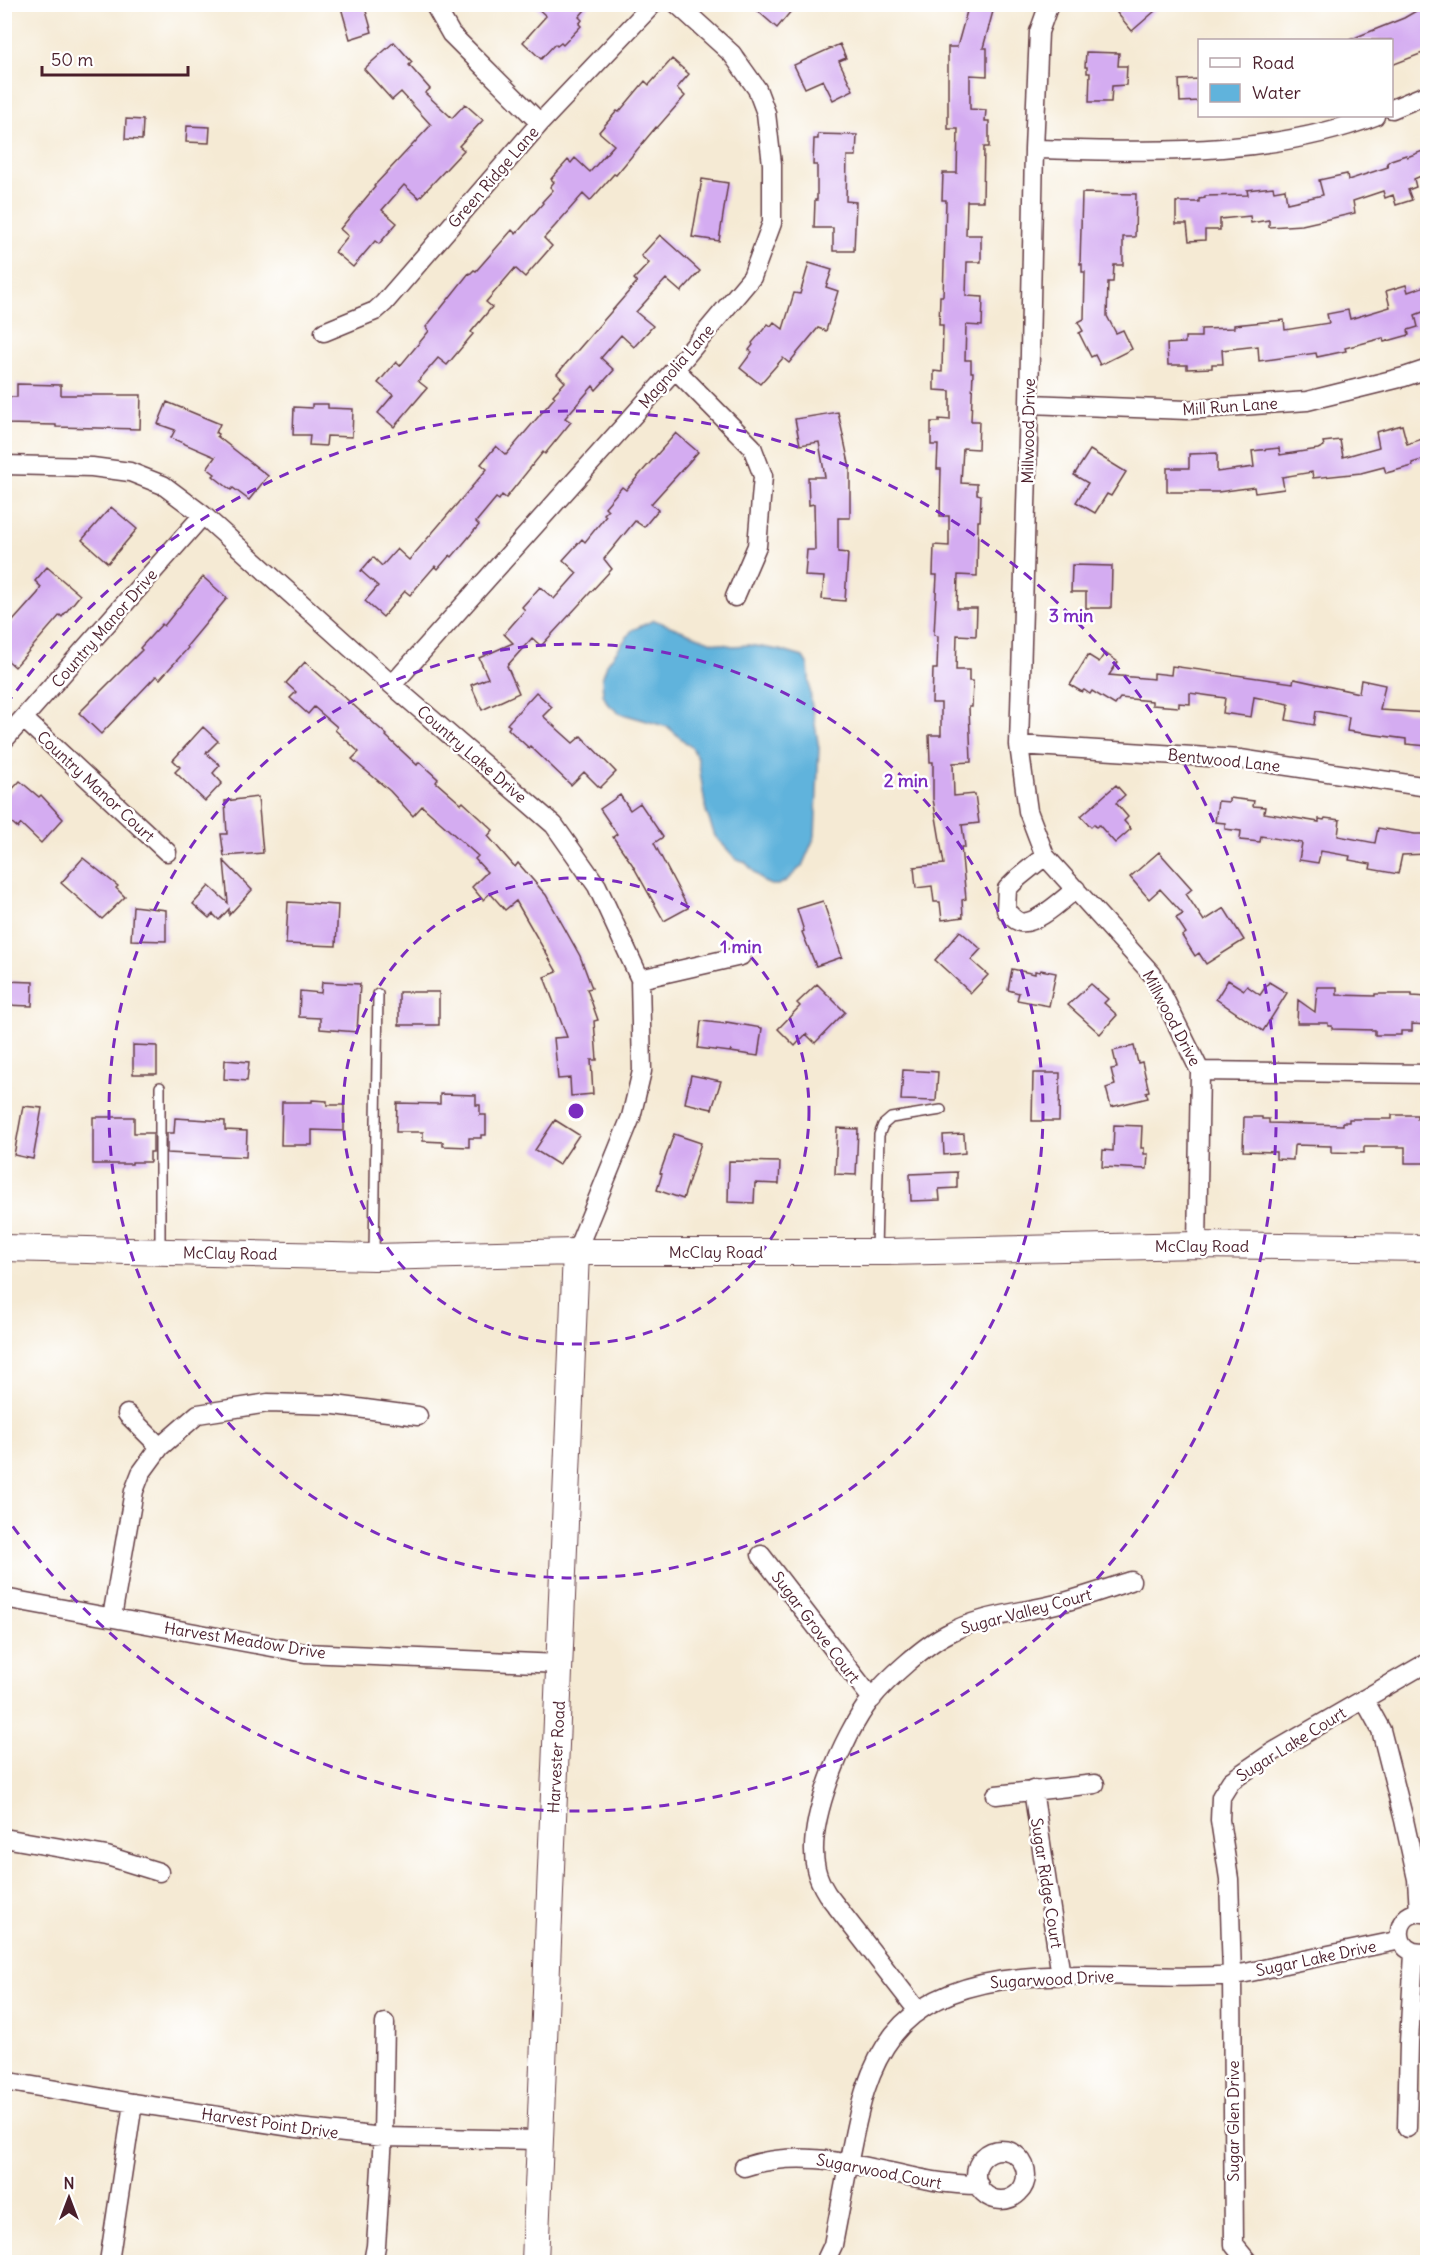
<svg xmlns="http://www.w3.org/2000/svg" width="1432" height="2267" viewBox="0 0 1432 2267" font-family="Delius,sans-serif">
	<rect width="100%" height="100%" fill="#fff"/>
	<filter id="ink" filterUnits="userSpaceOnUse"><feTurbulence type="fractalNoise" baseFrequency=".0167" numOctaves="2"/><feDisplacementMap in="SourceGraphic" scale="12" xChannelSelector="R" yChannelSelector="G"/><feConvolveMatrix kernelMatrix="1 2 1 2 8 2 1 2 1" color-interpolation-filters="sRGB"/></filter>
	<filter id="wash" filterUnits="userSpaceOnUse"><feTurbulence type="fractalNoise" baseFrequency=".008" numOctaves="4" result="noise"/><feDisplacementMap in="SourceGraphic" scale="24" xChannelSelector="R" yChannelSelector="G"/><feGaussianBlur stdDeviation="1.35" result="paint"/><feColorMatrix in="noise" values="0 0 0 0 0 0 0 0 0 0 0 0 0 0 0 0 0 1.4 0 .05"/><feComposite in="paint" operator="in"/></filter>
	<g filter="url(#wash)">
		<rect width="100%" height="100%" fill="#f5ead4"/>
		<path fill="#60b3dc" stroke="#556984" stroke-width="1.5" d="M654 620 712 642 733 646 749 645 779 650 803 657 808 665 811 701 819 748 815 836 802 866 786 881 778 885H771L764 882 744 861 737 860 715 836 706 811 698 759 692 748 668 727 619 713 607 703 603 694 602 679 607 664 632 630Z"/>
		<g id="blocks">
			<path fill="#d4acf1" d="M340 4H364L372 32 350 39Z
				M533 4H590L579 17 582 20 579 24 581 26 563 45 561 43 557 46 555 44 541 59 523 42 546 16Z
				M750 4H797L777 28Z
				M969 4H995L983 48H987V76L970 75V109L986 110 985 121H989V147H984L983 201H967L966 235H981V262H967L966 296 983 297 982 326 966 325 965 360H971V372H973L971 421H979L978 449 963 448 961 483 977 484V494L981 495 980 521H978L977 576 958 575 957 608H977L976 636 957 635 956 670H969V681H973L972 707H969L971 762 953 763 954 796 975 794 979 823 962 825 965 847H961L966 899 962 900 963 917 942 920 940 902H934L932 886 916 888 914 867 944 864 933 799V762H930L929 735H941V703H932L933 669H937L938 636 934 635 937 575H933L934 545 949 546V516H940L941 469H937L938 445H931V422H939V419L950 420V391L934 390V371L942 372 943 325H939L940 296H943L945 234 946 200H942L943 173H957L958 129H948V47H957Z
				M1126 4H1163L1132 31 1117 13Z
				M1428 4V51L1392 65V40H1349L1404 18Z
				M394 42 412 62 409 65 430 89 425 93 452 118 465 104 483 120 459 146 464 150 419 198 404 185 382 210 397 223 379 244 375 241 353 267 335 252 348 236 340 229 375 187 374 186 431 125 401 92 392 100 364 69Z
				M840 44 846 58 839 61 853 90 833 100 823 80 805 88 794 65Z
				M1086 52 1119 53 1118 66H1127L1126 85 1112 86 1111 102H1089L1090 73H1087V67H1085Z
				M672 59 689 74 677 88 685 96 657 128 656 127 616 175 614 174 590 201 583 194 555 226 544 238 552 246 525 277 515 268 486 302 492 307 471 332 473 334 447 365 438 358 418 381 427 388 394 427 378 413 393 395 378 383 396 362 400 366 429 331 426 327 469 273 470 274 474 270 476 271 512 230 516 234 543 203 542 202 553 190 550 187 554 182 551 179 568 160 571 163 575 158 590 172 614 145 599 132 617 111 619 112 645 81 649 85Z
				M1200 79V101L1180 102 1179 80Z
				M126 119 143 120 142 140 125 139Z
				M187 126 210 127 209 143 186 142Z
				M818 134 857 135 856 156H847L846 201 856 202 854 251H833V228H814L815 200H817V165H813L814 139H818Z
				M1428 149V173L1414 179 1416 187 1408 190 1412 200 1396 205 1393 195 1385 198 1383 191 1353 201 1355 213 1302 225 1269 227V220L1251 223 1250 216 1220 219V230H1205V240L1189 241 1187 224H1176V202H1199V199L1205 198V196L1248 195 1247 190 1273 187 1274 191 1285 189 1287 203 1323 195 1319 180 1347 174 1348 180 1388 167 1387 163 1391 160 1406 155 1407 157Z
				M702 179 728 183 719 241 692 237Z
				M1082 193 1136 194 1135 237H1123V265H1114L1113 282H1108L1107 316 1116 333 1123 330 1132 349 1100 365 1095 355 1091 357 1079 333 1083 331 1078 322 1084 319 1085 272H1082V264H1080Z
				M660 235 700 271 681 292 666 279 636 312 653 326 634 347 621 335 601 358 614 370 596 390 593 386 565 418 571 422 545 454 543 452 506 498 502 495 499 500 496 498 476 522 479 525 452 557 450 555 438 569 435 566 410 595 405 591 383 617 365 601 378 586 361 571 373 557 382 566 397 549 409 560 487 469 481 464 496 446 506 455 555 397 553 395 565 382 557 374 637 282 634 279 649 263 641 256Z
				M809 263 832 270 826 287 838 291 826 331 818 328 789 363 783 358 760 384 740 368 752 352 749 350 753 345 752 343 768 324 771 326 774 322 783 329 794 293 800 294Z
				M1406 285 1408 292 1428 285V310L1415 315 1418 327 1408 330 1409 335 1384 342 1383 338 1345 348 1346 351 1317 357 1316 353 1259 361 1258 346 1222 350 1223 364H1212V368L1187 369V365H1168L1167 344 1185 343V337H1201V329L1234 328V325L1284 320 1285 330 1329 323 1327 314 1348 310 1350 319 1390 307 1386 291Z
				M17 384 61 385V395H141L140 429 56 427V425L4 424V397H17Z
				M167 402 220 424 216 433 218 434 217 436 268 476 249 500 233 488 231 490 213 476 215 474 207 468 215 457 171 438 175 430 158 424Z
				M312 404H328V408L353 409 352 437 327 436 326 446 309 445 310 435H293L294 407 312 408Z
				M838 412 850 468V518H838V552L848 553 845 601 822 599 824 577 805 576 807 550H815L814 504 809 505 808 477H825L819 442 800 445 795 419Z
				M1402 425 1407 444 1428 437V458L1412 463 1413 466 1386 473 1384 467 1361 473 1313 478 1312 472 1282 477 1284 489 1255 493 1254 487 1218 492H1167V468H1189V454L1217 453V472L1254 467 1252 451 1279 448 1280 455 1318 449 1324 446 1323 442 1340 440 1343 457 1379 447 1376 432Z
				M676 433 698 452 651 504 658 510 644 527 635 521 604 559 612 569 541 646 532 638 507 666 519 693 482 710 471 685 488 678 479 658 513 643 504 634 525 610 522 607 540 587 554 599 577 573 563 560 582 539 585 542 606 516 604 514 608 510 605 507 622 487 626 490Z
				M1090 450 1126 472 1111 496 1107 494 1095 513 1076 502 1088 483 1074 475Z
				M111 507 137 529 108 563 82 540Z
				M1072 565 1112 566 1111 608H1086V592H1071Z
				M47 567 80 595 62 617 60 615 15 667 4 657V631L38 593 41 587 35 581Z
				M203 577 227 598 187 646 188 648 160 679 156 676 101 734 79 713 142 650 140 648 162 624 164 626Z
				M1105 653 1118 662 1109 675 1154 679V673L1171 675 1172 666 1293 683 1294 679 1359 693 1361 680 1385 685 1380 710 1428 713V746L1406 744V739L1347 731 1349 717 1316 711 1314 725 1286 720 1289 704 1254 697 1251 717 1223 713 1225 698 1190 693V704L1179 703V707L1152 705V701L1120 698 1115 705 1092 691 1090 694 1084 690 1082 692 1070 685 1088 655 1099 662Z
				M305 662 387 735 386 736 417 765 419 762 438 779 436 782 461 804 463 802 493 830 488 836 515 867 518 863 546 895 580 956 592 988 587 989 598 1020 594 1021 597 1060H591L593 1094 571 1096 570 1078 558 1079 554 1038 567 1037 544 977 557 972 516 901 505 910 490 893 483 900 472 887 487 872 475 859 478 856 422 806 413 816 390 791 352 759 359 752 335 730 337 727 314 707 308 714 290 698 296 692 286 683Z
				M536 692 552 707 543 716 573 743 581 736 616 772 600 788 584 772 571 785 530 746 529 748 508 729 510 726 507 724Z
				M203 727 218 741 206 753 220 765 213 773 222 783 205 801 175 772 180 767 173 760Z
				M20 781 39 797 41 795 63 819 41 843 21 824 18 828 4 816V798Z
				M1116 785 1125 795 1116 803 1128 817 1124 821 1131 829 1115 843 1099 825 1096 827 1094 824 1091 827 1081 816Z
				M620 795 630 810 640 803 663 837 654 843 688 908 664 921 632 864 613 837 617 834 600 809Z
				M258 797 263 853 224 856 221 834H227L225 801Z
				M1229 798 1254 801 1253 806 1265 807 1264 813 1319 822V819L1324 820 1325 818 1340 820 1338 836 1375 843 1378 828 1415 834H1428V854L1402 855 1398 874 1370 869 1371 864 1349 860 1350 856 1321 851 1318 863 1299 860 1302 843 1261 836 1260 842 1240 840 1241 831 1225 829V823L1215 822 1218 801 1229 802Z
				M1159 852 1192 889 1186 894 1204 921 1224 908 1244 940 1206 964 1199 953 1195 956 1182 936 1186 933 1176 918 1183 914 1160 889 1149 899 1130 877Z
				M83 858 118 886 116 888 125 897 102 919 61 883Z
				M224 861 252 890 229 915V909L219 920 213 914 209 918 193 904 209 886 228 903Z
				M823 901 842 957 816 966 802 932 804 931 797 909Z
				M288 902 338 905 336 946 286 944Z
				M133 906 166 910V941L131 940Z
				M960 931 981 949 971 960 988 975 971 993 935 960Z
				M1012 969 1035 974V971L1040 972 1041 970 1056 973 1049 1006 1017 1000 1019 993 1008 990Z
				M1228 980 1244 990 1247 986 1260 995 1269 982 1287 993 1263 1031 1216 999Z
				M4 981 33 982 32 1006 4 1005Z
				M322 982 360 984 357 1032 320 1029V1018L299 1017 300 991 321 993Z
				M817 984 845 1012 815 1043 806 1034 795 1046 778 1029 800 1006 797 1003Z
				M1091 984 1108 999 1104 1003 1117 1015 1100 1034 1068 1005Z
				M1317 987H1337V995L1375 996V994H1412V996L1428 997V1025L1412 1024V1031H1401V1035H1375V1030L1332 1029V1026H1328V1023H1297L1298 1000 1315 1012Z
				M399 992H439V1025H399Z
				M701 1021 726 1024V1022L762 1028 758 1056 731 1052V1049L730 1052 698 1048Z
				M133 1045 157 1046V1074H133Z
				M1134 1046 1138 1063 1142 1062 1149 1091 1146 1092 1148 1098 1111 1107 1106 1088 1115 1085 1111 1069 1117 1068 1113 1051Z
				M225 1060 249 1062 247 1081 224 1079Z
				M903 1070 938 1072 936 1101 901 1100Z
				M1033 1073H1060L1059 1121H1032Z
				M691 1075 721 1081 712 1109 685 1103Z
				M440 1094 476 1095V1105H480V1115H486V1135H481V1138H469V1147L443 1146V1142L423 1141V1132H396L397 1103 440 1104Z
				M312 1100 327 1101V1105H344V1131L312 1130V1145H281L282 1102H312Z
				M23 1106 42 1108 33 1159 14 1155Z
				M1392 1115H1417V1119H1428V1163H1405V1147H1364V1153L1331 1152V1146L1295 1145 1294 1146 1293 1160 1276 1159V1152L1243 1151 1244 1117H1262V1119H1269V1123L1343 1125V1122H1349V1119H1392Z
				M93 1117H134V1133H153V1152H150V1162H132V1164H93Z
				M175 1118 225 1121V1130L247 1131 246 1157 167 1153V1133H174Z
				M555 1120 579 1135 559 1165 535 1150Z
				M1114 1125 1142 1126 1141 1148H1144V1154H1148L1147 1169 1102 1167 1103 1150 1113 1151Z
				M837 1128 858 1129 856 1175 835 1174Z
				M674 1134 701 1143 683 1199 657 1190 662 1174 660 1173Z
				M964 1134 965 1153 944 1155 943 1135Z
				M729 1161 780 1162 779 1184 755 1183 754 1203 728 1202Z
				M957 1172V1188L939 1189 940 1200 911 1201 910 1174Z"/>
		</g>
	</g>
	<g filter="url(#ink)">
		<use href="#blocks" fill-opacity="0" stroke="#643d44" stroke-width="1.5"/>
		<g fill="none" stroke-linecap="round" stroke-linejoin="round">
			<g stroke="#643d44" stroke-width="12">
				<path id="service" d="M160 1087V1249
					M876 1249 879 1135 883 1125 891 1118 941 1110
					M374 1254 378 994"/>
			</g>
			<g stroke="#643d44" stroke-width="21">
				<path id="minor" d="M434 4 451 34 540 123
					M1049 4 1039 32 1034 149 1029 404 1019 745 1028 811 1045 856 1152 974 1200 1071 1197 1245
					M1392 109 1428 94
					M1034 149C1148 151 1266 158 1375 116
					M324 332 375 311 384 303 540 123 653 4
					M675 369 752 447 763 476 757 546 735 597
					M1029 404 1187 410 1307 401 1404 377 1428 369
					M4 465 92 467 130 472 163 485 203 515 392 685 554 825 597 886 640 979 642 1071 631 1117 576 1252
					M392 685 675 369 752 277 772 223V164L766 113 757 89 732 54 677 4
					M24 719 167 852
					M4 740 203 515
					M1019 745 1240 759 1428 787
					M1045 856 1019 877 1007 889 1006 910C1010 915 1014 920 1020 922 1036 926 1064 898 1076 889
					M640 979 741 956
					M1200 1071 1428 1074
					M127 1414 160 1447
					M761 1555 872 1699
					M4 1598 305 1653 560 1664
					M112 1617 134 1491 141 1473 160 1447 198 1414 268 1403 335 1405 418 1416
					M1364 1699 1381 1730 1404 1820 1417 1879 1419 1912
					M1033 1790 1061 1976
					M996 1795 1095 1784
					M4 1838 107 1856 159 1872
					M1428 1914C1392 1904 1389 1960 1428 1952
					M918 2011 827 1894C822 1886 818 1878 816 1869 805 1823 843 1735 871 1699 887 1679 925 1645 947 1634 979 1616 1018 1613 1052 1605 1079 1599 1105 1589 1131 1581
					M4 2081 133 2103 298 2128 383 2137 539 2140
					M1407 2128 1409 2043 1414 1953
					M976 2175a25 25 0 1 1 50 0a25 25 0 1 1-50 0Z
					M744 2167C824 2140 899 2185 979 2185
					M109 2262 133 2103
					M373 2262 376 2246 383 2137 385 2023
					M825 2262 833 2245C838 2217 844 2189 849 2160 858 2115 865 2071 894 2034 963 1947 1134 1985 1232 1975 1250 1973 1268 1968 1285 1964 1324 1956 1362 1948 1401 1940
					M1248 2262 1234 2245 1232 1975 1229 1879 1220 1820 1221 1797 1231 1781 1273 1752 1428 1662"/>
			</g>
			<g stroke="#643d44" stroke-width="28">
				<path id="secondary" d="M4 1248 374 1257 576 1252H887L1197 1245 1428 1248
					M535 2262 576 1252"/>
			</g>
			<use href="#service" stroke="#fff" stroke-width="9"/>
			<use href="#minor" stroke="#fff" stroke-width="18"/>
			<use href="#secondary" stroke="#fff" stroke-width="26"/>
		</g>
	</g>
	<g fill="none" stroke="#7b2cbf" stroke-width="3" stroke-dasharray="10 8">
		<circle cx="576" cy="1111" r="233"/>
		<circle cx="576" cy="1111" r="467"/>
		<path d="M6 705A700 700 0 1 1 6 1517"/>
	</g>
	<g text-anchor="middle" stroke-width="5" stroke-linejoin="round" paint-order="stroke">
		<g font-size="16" fill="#4a1f2b" stroke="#fff">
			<text transform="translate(493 177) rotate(-49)" y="6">Green Ridge Lane</text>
			<text transform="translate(676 366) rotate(-49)" y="6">Magnolia Lane</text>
			<text transform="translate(1230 406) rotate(-4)" y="6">Mill Run Lane</text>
			<text transform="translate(1028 431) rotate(-89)" y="6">Millwood Drive</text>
			<text transform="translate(104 628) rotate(-49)" y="6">Country Manor Drive</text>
			<text transform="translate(472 754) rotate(41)" y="6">Country Lake Drive</text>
			<text transform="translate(1224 760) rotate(6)" y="6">Bentwood Lane</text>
			<text transform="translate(96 786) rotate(43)" y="6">Country Manor Court</text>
			<text transform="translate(1172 1018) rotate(62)" y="6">Millwood Drive</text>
			<text x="1202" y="1252">McClay Road</text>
			<text x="716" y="1258">McClay Road</text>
			<text transform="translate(230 1253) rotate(1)" y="6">McClay Road</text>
			<text transform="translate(1026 1611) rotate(-15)" y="6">Sugar Valley Court</text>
			<text transform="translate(816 1627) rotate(53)" y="6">Sugar Grove Court</text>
			<text transform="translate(245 1640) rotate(9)" y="6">Harvest Meadow Drive</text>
			<text transform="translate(1291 1744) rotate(-32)" y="6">Sugar Lake Court</text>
			<text transform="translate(556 1757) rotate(-87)" y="6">Harvester Road</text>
			<text transform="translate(1047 1883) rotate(81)" y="6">Sugar Ridge Court</text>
			<text transform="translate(1316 1958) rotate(-12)" y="6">Sugar Lake Drive</text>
			<text transform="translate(1052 1979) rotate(-3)" y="6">Sugarwood Drive</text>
			<text transform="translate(1233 2121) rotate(-90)" y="6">Sugar Glen Drive</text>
			<text transform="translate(270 2123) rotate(8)" y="6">Harvest Point Drive</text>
			<text transform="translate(879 2171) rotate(11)" y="6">Sugarwood Court</text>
		</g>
	</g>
	<circle cx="576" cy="1111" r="9" fill="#7b2cbf" stroke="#fff" stroke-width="3"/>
	<g font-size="18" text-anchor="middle" font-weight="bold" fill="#7b2cbf" stroke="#fff" stroke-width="5" stroke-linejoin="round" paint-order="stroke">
		<text x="1071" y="622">3 min</text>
		<text x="906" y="787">2 min</text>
		<text x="741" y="953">1 min</text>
	</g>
	<rect width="1432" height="2267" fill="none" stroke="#fff" stroke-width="24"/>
	<rect x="1198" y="39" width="195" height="78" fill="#ffffff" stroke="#b7a5aa" stroke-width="1.5"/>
	<rect x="1210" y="58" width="30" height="9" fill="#ffffff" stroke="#b7a5aa" stroke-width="1.5"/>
	<text x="1252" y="69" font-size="18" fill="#4a1f2b">Road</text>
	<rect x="1210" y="84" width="30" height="18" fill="#60b3dc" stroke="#b7a5aa" stroke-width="1.5"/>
	<text x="1252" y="99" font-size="18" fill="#4a1f2b">Water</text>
	<g transform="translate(69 2198)" stroke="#ffffff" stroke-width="4.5" paint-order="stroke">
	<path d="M0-4.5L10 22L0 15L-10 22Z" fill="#4a1f2b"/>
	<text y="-9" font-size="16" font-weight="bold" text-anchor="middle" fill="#4a1f2b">N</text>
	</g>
	<path d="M42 66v9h146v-9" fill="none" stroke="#4a1f2b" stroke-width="3"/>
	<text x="51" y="66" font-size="18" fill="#4a1f2b" stroke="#ffffff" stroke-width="4.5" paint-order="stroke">50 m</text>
</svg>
